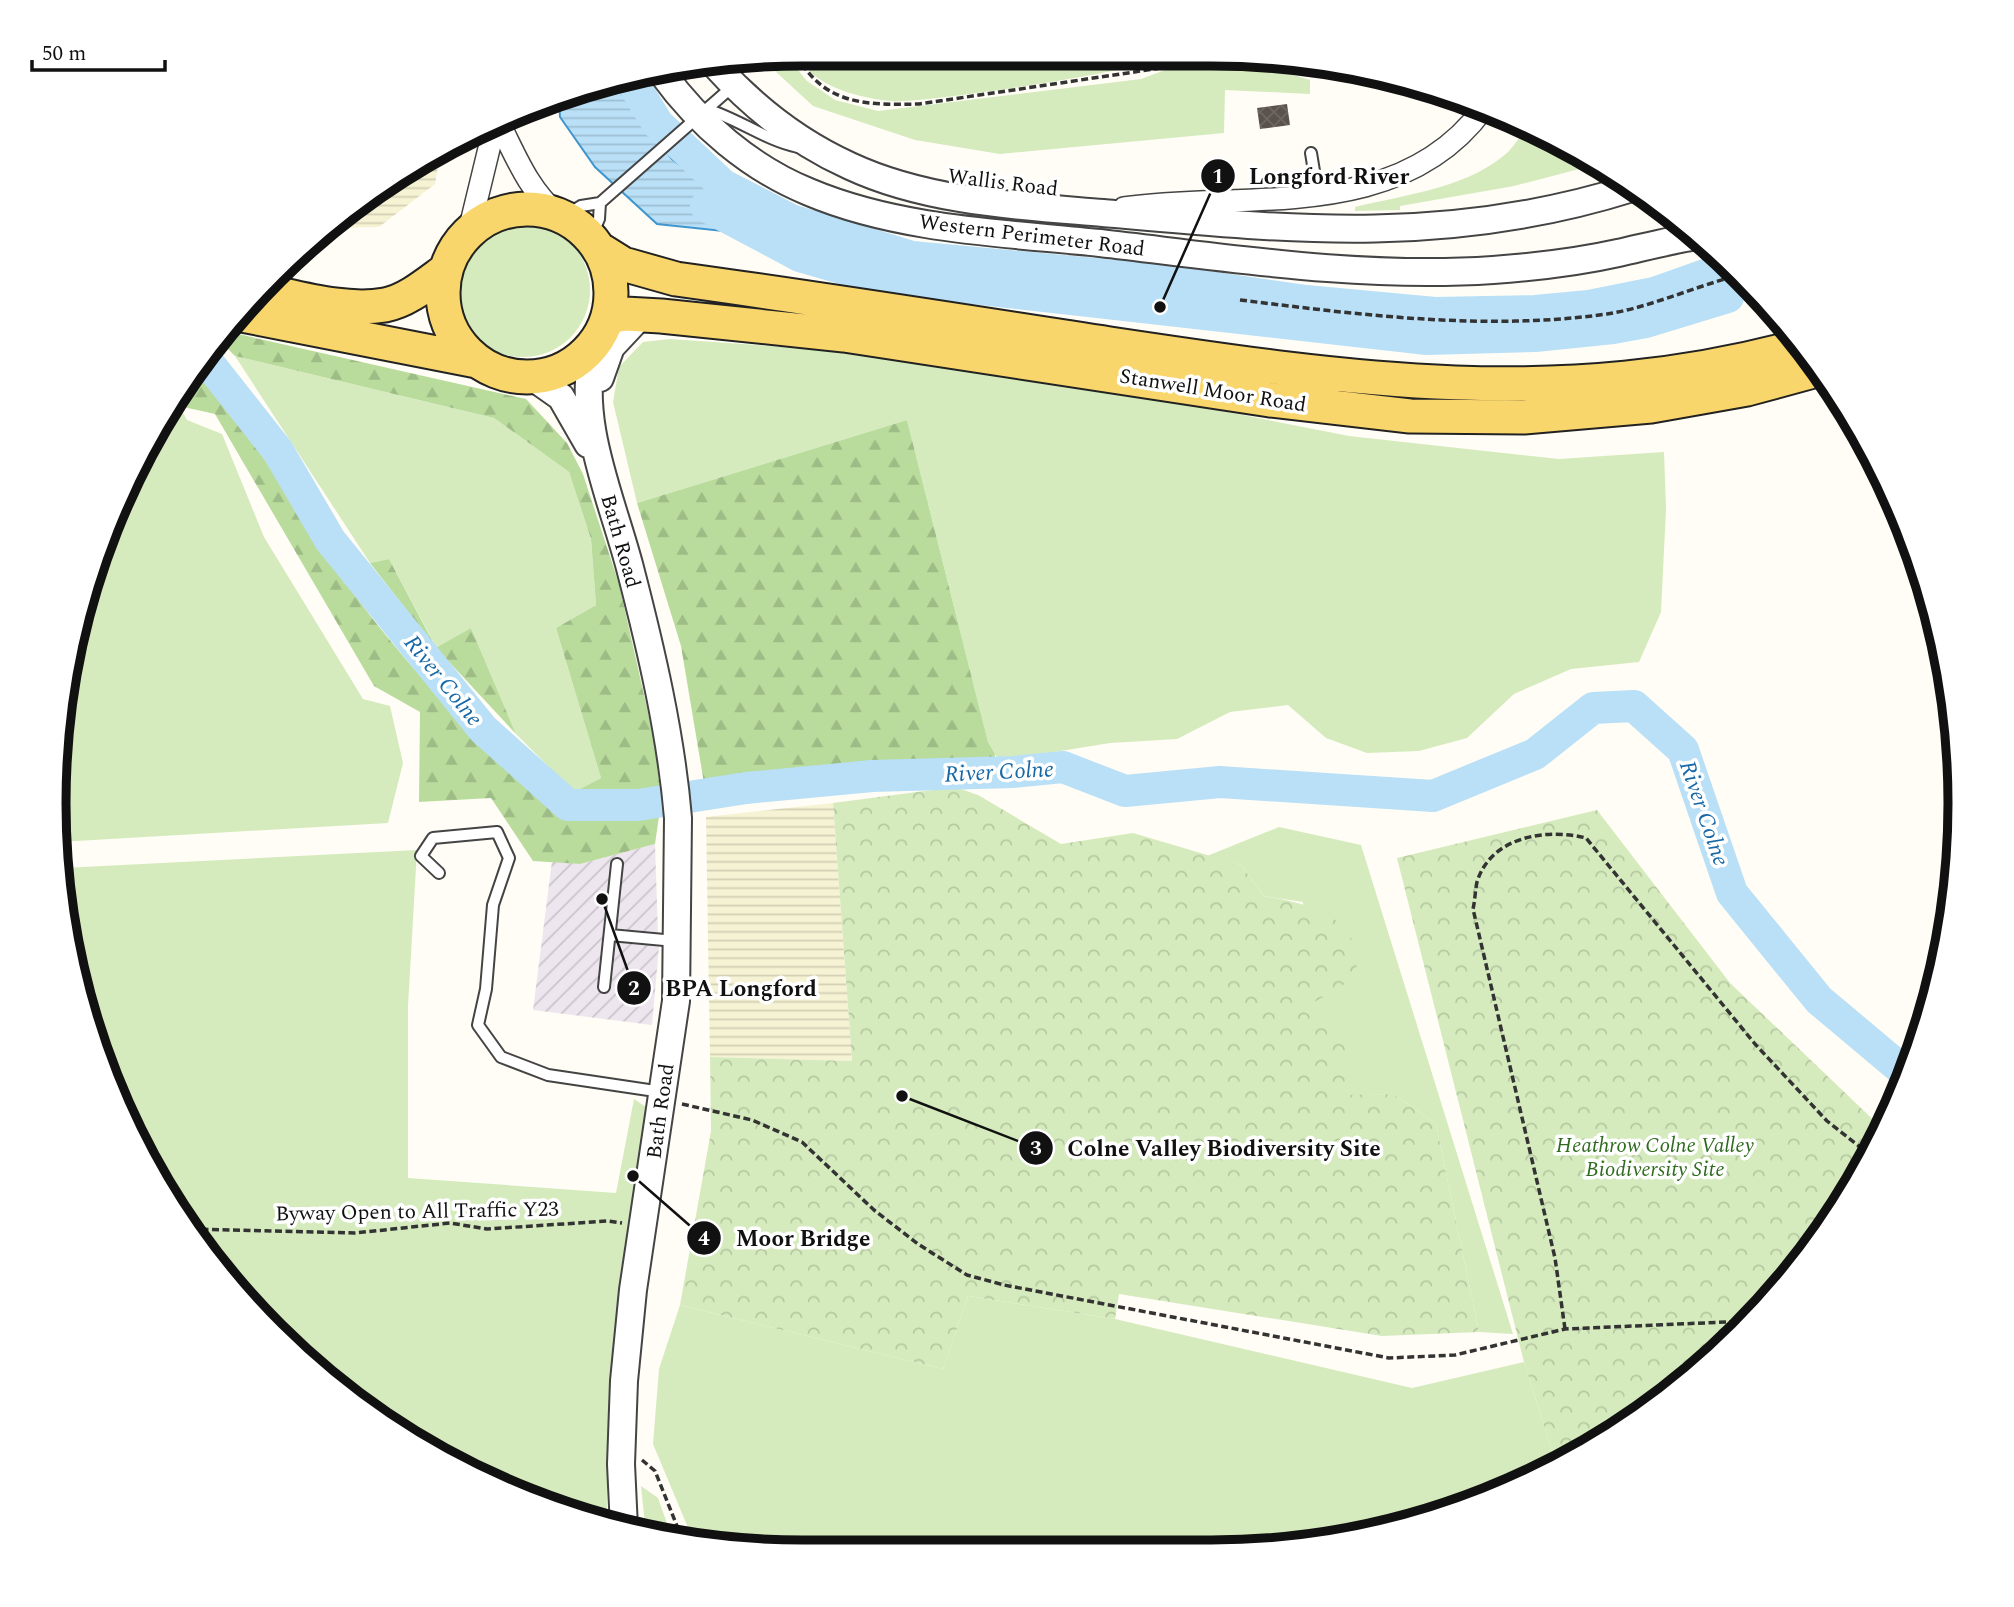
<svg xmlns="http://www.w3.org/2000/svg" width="2014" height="1607" viewBox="0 0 2014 1607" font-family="Spectral,serif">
	<defs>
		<pattern id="industrial-furrows" width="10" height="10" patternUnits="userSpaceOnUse" patternTransform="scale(1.75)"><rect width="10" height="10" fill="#eee6ef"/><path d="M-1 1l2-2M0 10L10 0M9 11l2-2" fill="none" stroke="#cbc4cc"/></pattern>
		<pattern id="farmland-rules" width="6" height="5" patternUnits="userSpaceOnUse" patternTransform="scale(1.75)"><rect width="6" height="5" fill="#f6f3d4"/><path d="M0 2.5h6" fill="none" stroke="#d2cfb5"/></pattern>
		<pattern id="forest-firs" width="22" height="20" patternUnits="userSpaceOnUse" patternTransform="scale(1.75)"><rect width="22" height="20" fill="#b9dc9c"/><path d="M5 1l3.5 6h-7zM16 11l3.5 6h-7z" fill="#9ebc85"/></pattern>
		<pattern id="park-crowns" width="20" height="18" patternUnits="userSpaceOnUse" patternTransform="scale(1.75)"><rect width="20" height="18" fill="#d5ebbd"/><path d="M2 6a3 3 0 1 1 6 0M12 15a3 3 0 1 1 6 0" fill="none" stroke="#b6c8a1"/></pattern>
		<pattern id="water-rules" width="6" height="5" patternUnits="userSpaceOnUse" patternTransform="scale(1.75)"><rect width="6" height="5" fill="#b9e0f7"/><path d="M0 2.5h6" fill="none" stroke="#9ebfd3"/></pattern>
		<pattern id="building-cross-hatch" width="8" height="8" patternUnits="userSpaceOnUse" patternTransform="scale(1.75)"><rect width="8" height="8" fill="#5a524d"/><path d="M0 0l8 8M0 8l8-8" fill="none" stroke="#6d6662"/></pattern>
	</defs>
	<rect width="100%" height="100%" fill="#fffdf5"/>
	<path fill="url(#industrial-furrows)" d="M655 844 658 934 651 935V945L659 947 652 1025 533 1010 552 861 580 864Z"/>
	<path fill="url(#farmland-rules)" d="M441 150 435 184 379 227 333 228 429 154Z
		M833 803 852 1061 710 1057 706 817Z"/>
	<path fill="#d5ebbd" d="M801 55 804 54 1166 56C1156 69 919 104 891 101 865 99 807 86 801 55Z
		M791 56 793 64 807 81 835 100 878 111 1141 79 1192 60V56H1230L1310 80V94L1225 90 1224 133 1000 154 915 140 813 106 763 60Z
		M1527 128 1585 155 1598 164 1514 186 1400 206V210L1355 211V207C1403 195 1462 189 1502 157 1512 150 1519 137 1527 128Z
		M456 290a67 67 0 1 1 134 0a67 67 0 1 1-134 0Z
		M670 339 814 349 1105 388 1349 436 1559 459 1664 452 1666 509 1661 612 1639 662 1571 669 1514 694 1467 738 1419 751 1367 753 1326 738 1288 705 1230 712 1177 739 1110 743 999 761 988 742 907 420 637 503 613 402 619 367 643 342Z
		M235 356 494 418 569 472 591 539 596 605 556 628 601 778 574 792 516 734 471 628 437 649 389 559 370 563Z
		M176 401 187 420 222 434 264 537 363 699 390 706 403 763 388 823 59 842 54 803 80 609 155 429Z
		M1279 827 1361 845 1513 1334 1479 1332 1436 1124 1393 1094 1342 1096 1308 1006 1303 902 1264 896 1241 865 1207 856Z
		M417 850 408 1006V1178L616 1193 634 1099 646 1107 648 1117C622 1251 605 1386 607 1523L516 1496 348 1398 240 1297 154 1178 80 997 63 868Z
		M968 1296 1115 1319 1412 1388 1524 1362 1556 1464 1405 1527 1260 1551 803 1553 694 1542 653 1444 659 1369 680 1305 943 1369Z
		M641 1486 658 1498 673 1540 646 1535Z"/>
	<path fill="url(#forest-firs)" d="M229 332 526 399 567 443 583 474 619 584 665 788 574 792 601 778 556 628 596 605 591 539 569 472 494 418 235 356 221 342Z
		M204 364C255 441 301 523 356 597 416 677 488 753 564 818L660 809 655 844 580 864 533 861 491 798 419 802 420 712 374 686 215 414 179 406 176 401Z
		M907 420 988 742 995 754 994 763H871L704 783 681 646 637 503Z
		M389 559 436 648 471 628 516 734 437 649 370 563Z"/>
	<path fill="url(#park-crowns)" d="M955 787 978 795 1061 844 1133 833 1241 865 1264 896C1291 901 1337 909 1351 938 1356 948 1356 964 1358 976L1308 1006 1350 1044 1343 1095 1393 1094 1436 1124 1479 1332 1382 1336 1119 1294 1115 1319 968 1296 943 1369 680 1305 711 1131 710 1057 852 1061 833 803Z
		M1597 810 1730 983 1884 1130 1805 1260 1704 1367 1585 1453 1556 1464 1524 1362 1397 858Z"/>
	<path fill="url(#water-rules)" stroke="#3f96cf" stroke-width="2" d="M611 80 672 159 749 217 742 233 657 224 595 167 560 117 559 101Z"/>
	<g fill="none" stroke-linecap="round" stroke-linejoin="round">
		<path stroke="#b9e0f7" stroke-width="32" d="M629 77 658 124 723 185 791 220 912 257 1160 280 1306 301 1435 313 1535 311 1589 306 1654 293 1716 271
			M706 206 800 256 873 277 1427 339 1535 336 1613 328 1646 322 1728 297
			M207 361 278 451 330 540 483 729 568 805H638L746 788 872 776 1013 772 1063 767 1125 791 1220 782 1433 796 1535 754 1593 708 1634 706 1683 750 1732 893 1819 1000 1906 1073"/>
	</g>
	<path fill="url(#building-cross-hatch)" d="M1287 104 1290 125 1260 129 1257 108Z"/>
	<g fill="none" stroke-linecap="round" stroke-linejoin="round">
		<g stroke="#444" stroke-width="14">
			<path id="service" d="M706 109C739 119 765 140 798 147
				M1311 153 1318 195
				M563 217 581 206 600 203 733 86
				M591 237 599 219 600 203
				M439 873 421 856 433 838 497 832 509 858 493 905 486 989 478 1025 501 1057 548 1075 662 1092
				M610 935 675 941
				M604 987 617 864"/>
		</g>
		<g stroke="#444" stroke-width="24">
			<path id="minor" d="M500 125C517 159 529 190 558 215
				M1124 208C1247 191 1399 223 1483 109
				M470 227 494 128"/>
		</g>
		<g stroke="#444" stroke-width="30">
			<path id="tertiary" d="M716 66C754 108 797 142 850 166 927 202 1020 206 1103 213 1291 230 1448 246 1632 188
				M662 73C699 124 750 168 809 192 899 230 1004 233 1100 243 1230 258 1362 279 1493 270 1534 267 1578 262 1618 253 1645 247 1671 240 1698 236
				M594 345C575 421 611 495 630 568 651 649 671 734 678 818L676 1001 633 1290 624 1381 621 1464 624 1528
				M534 378 561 397 588 444
				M600 378 611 347 641 315"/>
		</g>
		<g stroke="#222" stroke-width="37">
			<path id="primary" d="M443 293a84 84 0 1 1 168 0a84 84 0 1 1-168 0Z
				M599 249 623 264 676 279C821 299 966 322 1110 344 1350 380 1561 411 1800 346
				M261 290C300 298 345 312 385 305 407 301 428 283 446 270
				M242 315 477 361
				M608 317 625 314 661 316 844 335 1270 400 1410 416 1524 417 1651 406 1747 389 1817 370"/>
		</g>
		<path stroke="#333" stroke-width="3.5" stroke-dasharray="7 3.5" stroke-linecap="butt" d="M797 55C824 106 868 105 919 104L1161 68 1176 56
			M1240 300C1362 315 1485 331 1607 314 1646 308 1687 290 1725 279
			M682 1104 752 1120 802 1142 874 1210 918 1244 967 1275 1004 1285 1389 1358 1455 1355 1565 1329 1748 1321
			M191 1229 355 1233 450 1223 487 1229 608 1221 622 1223
			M1565 1329 1555 1258 1473 909C1475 901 1475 891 1477 882 1491 836 1547 828 1586 838L1755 1044 1827 1121 1870 1155
			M642 1460 655 1471 683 1541"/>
		<use href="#service" stroke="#fff" stroke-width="10"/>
		<use href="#minor" stroke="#fff" stroke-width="21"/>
		<use href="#tertiary" stroke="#fff" stroke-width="26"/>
		<use href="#primary" stroke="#f9d66b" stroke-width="33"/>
	</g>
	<g text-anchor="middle" stroke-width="7" stroke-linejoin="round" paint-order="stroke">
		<g font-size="21" fill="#111" stroke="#fff">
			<text transform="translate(1003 182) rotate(7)" y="7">Wallis Road</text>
			<text transform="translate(1032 235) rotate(7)" y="7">Western Perimeter Road</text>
			<text transform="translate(1213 390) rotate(9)" y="7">Stanwell Moor Road</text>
			<text transform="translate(621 541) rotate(74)" y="7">Bath Road</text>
			<text transform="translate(660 1111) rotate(-82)" y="7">Bath Road</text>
			<text transform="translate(417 1211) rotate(-1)" y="7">Byway Open to All Traffic Y23</text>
		</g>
		<g font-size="21" font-style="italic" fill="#2f6b1f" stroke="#fff">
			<text x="1655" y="1152">Heathrow Colne Valley<tspan x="1655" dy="24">Biodiversity Site</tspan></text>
		</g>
		<g font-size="23" font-style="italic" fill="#1768a6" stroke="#fff">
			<text transform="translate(444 680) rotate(51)" y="8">River Colne</text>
			<text transform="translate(999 771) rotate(-3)" y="8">River Colne</text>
			<text transform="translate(1705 813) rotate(71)" y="8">River Colne</text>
		</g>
	</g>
	<path d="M0 0H2014V1607H0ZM803 66H1211A737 737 0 0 1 1948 803V803A737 737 0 0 1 1211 1540H803A737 737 0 0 1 66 803V803A737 737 0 0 1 803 66Z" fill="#fff" fill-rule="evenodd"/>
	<path fill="none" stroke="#111" stroke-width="9" d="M803 66H1211A737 737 0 0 1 1948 803V803A737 737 0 0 1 1211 1540H803A737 737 0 0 1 66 803V803A737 737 0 0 1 803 66Z"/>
	<path fill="none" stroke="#111" stroke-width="2.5" d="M1160 307L1218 176M602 899L634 988M902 1096L1036 1148M633 1176L704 1238"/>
	<g fill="#111" stroke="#fff" stroke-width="2.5">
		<circle cx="1160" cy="307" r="7"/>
		<circle cx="602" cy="899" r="7"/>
		<circle cx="902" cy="1096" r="7"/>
		<circle cx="633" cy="1176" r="7"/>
		<circle cx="1218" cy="176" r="18"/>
		<circle cx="634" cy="988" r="18"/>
		<circle cx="1036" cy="1148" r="18"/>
		<circle cx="704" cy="1238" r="18"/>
	</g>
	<g font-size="21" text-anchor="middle" font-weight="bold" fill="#fff">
		<text x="1218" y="183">1</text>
		<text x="634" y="995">2</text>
		<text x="1036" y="1155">3</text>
		<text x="704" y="1245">4</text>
	</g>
	<g font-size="23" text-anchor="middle" font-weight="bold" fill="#111" stroke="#fff" stroke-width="7" stroke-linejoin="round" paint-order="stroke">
		<text x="1329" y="184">Longford River</text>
		<text x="741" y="996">BPA Longford</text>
		<text x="1224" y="1156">Colne Valley Biodiversity Site</text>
		<text x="803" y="1246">Moor Bridge</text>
	</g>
	<path d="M32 60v10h133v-10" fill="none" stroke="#111111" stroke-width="3.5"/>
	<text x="42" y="60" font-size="21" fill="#111111" stroke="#ffffff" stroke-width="5" paint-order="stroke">50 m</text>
</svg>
